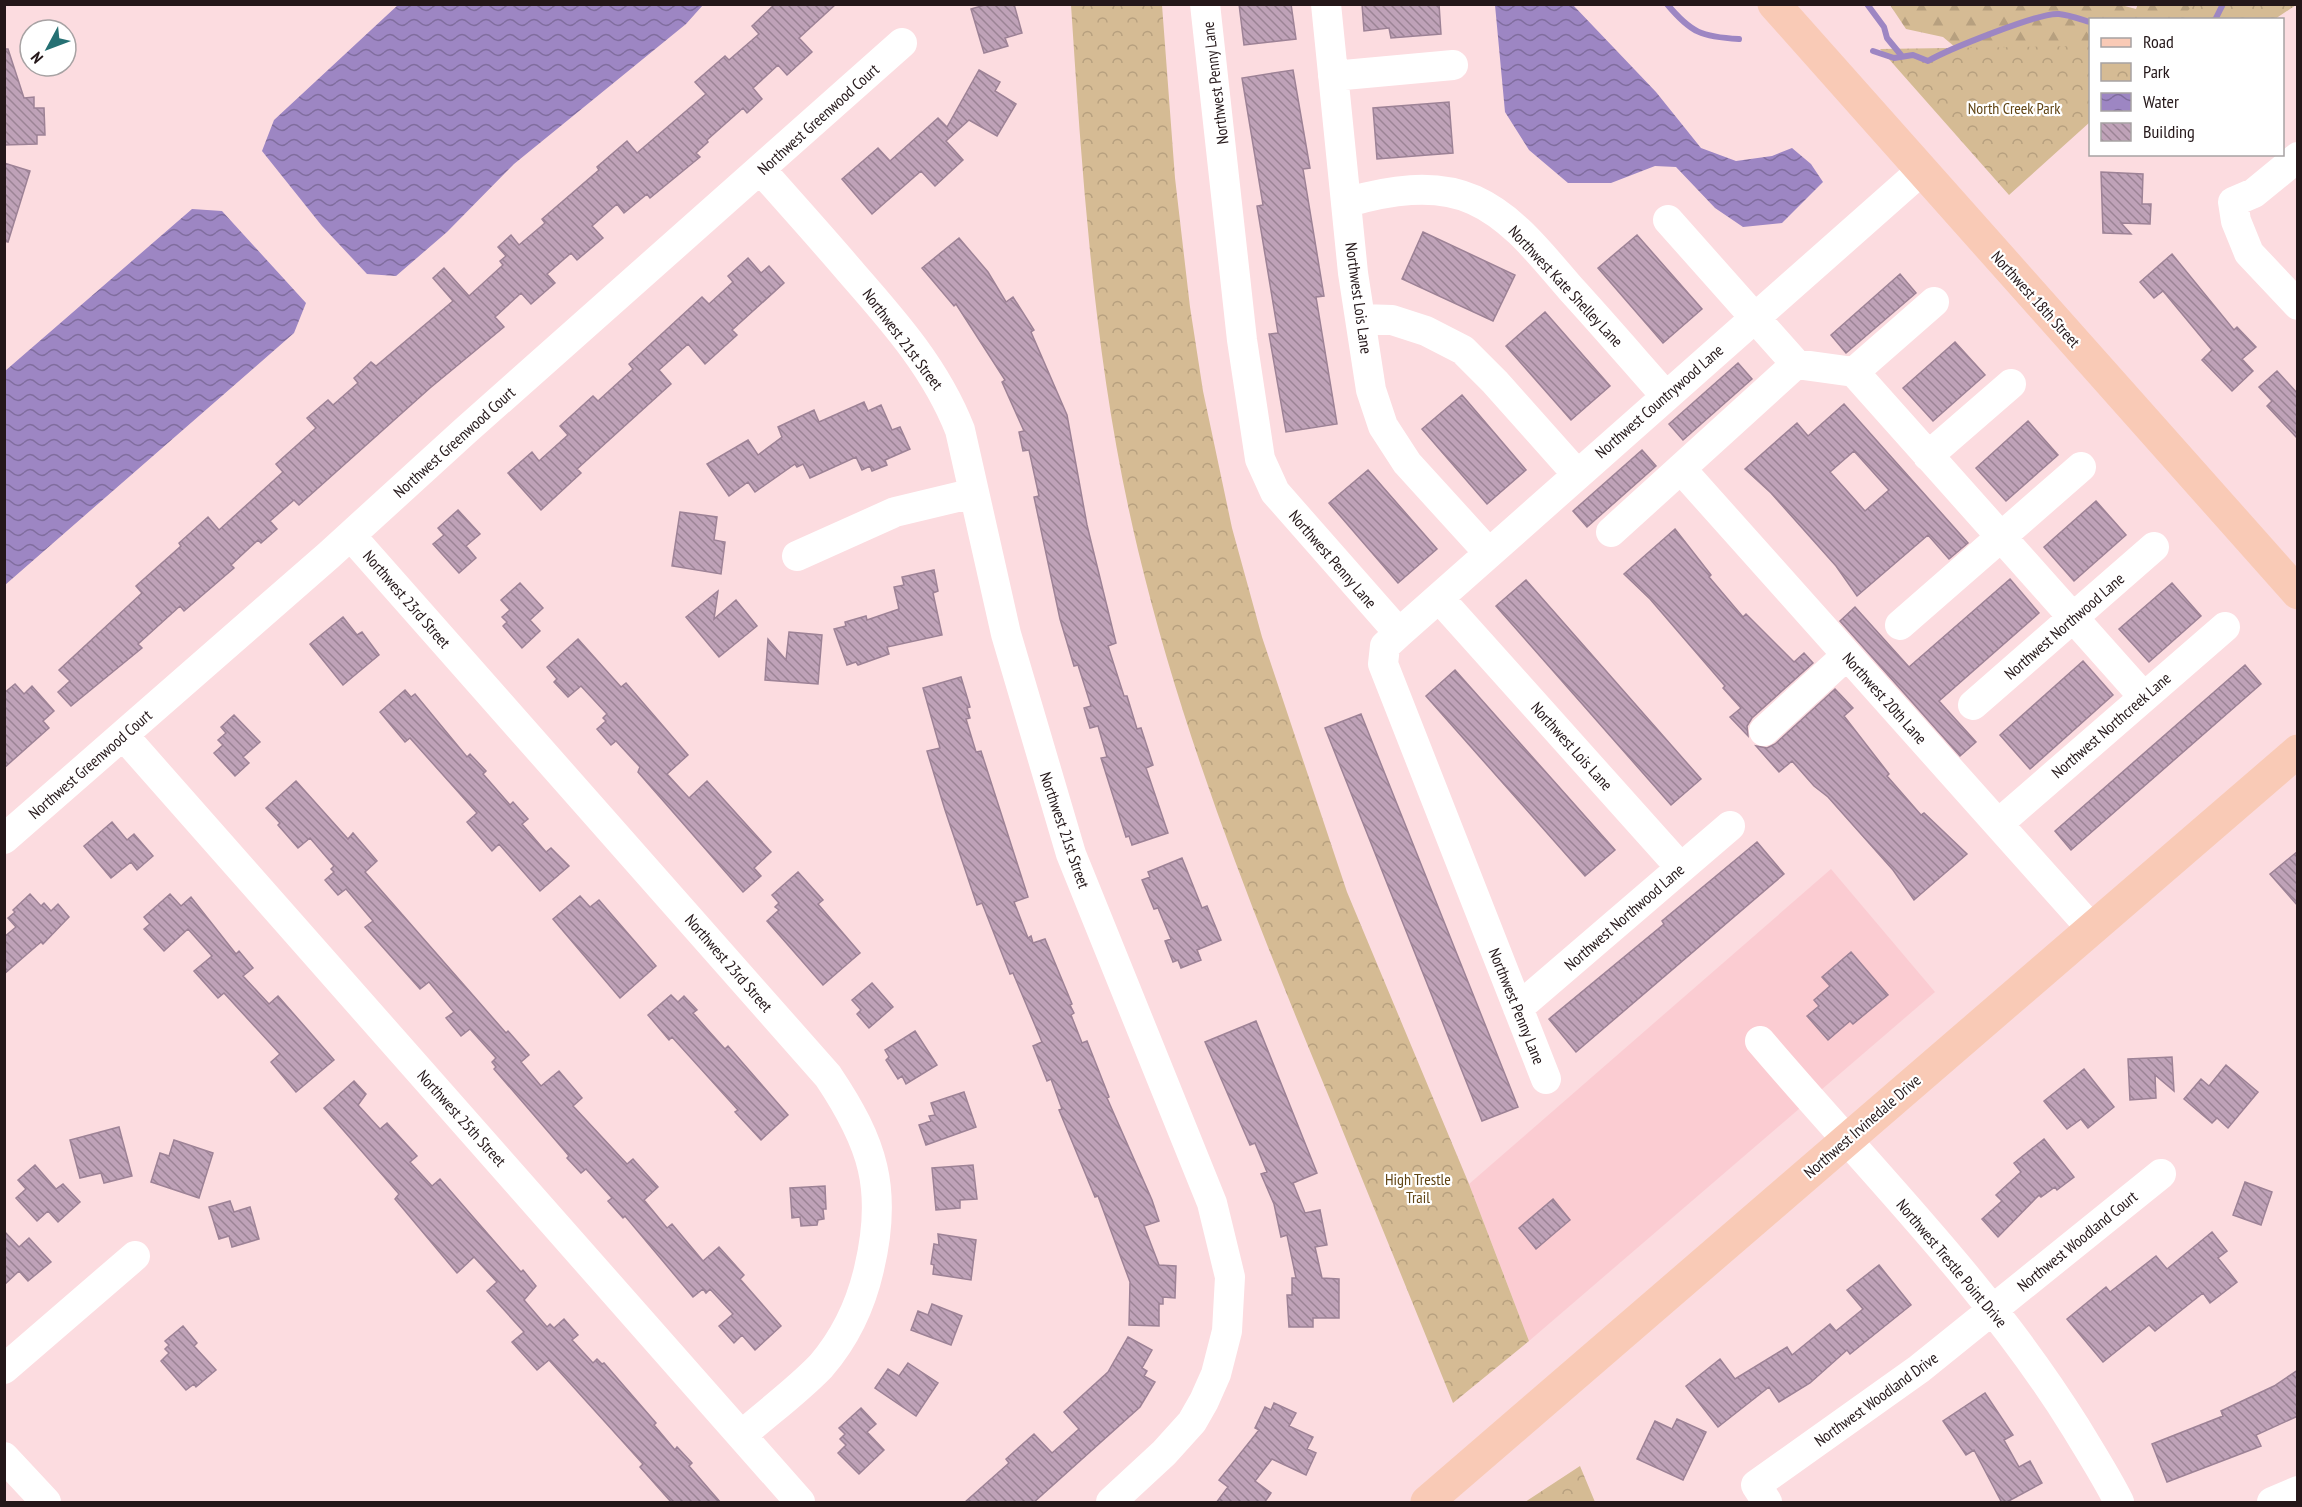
<svg xmlns="http://www.w3.org/2000/svg" width="2302" height="1507" viewBox="0 0 2302 1507" font-family="'PT Sans Narrow',sans-serif">
	<defs>
		<pattern id="forest-firs" width="22" height="20" patternUnits="userSpaceOnUse" patternTransform="scale(1.5)"><rect width="22" height="20" fill="#d5bb94"/><path d="M5 1l3.5 6h-7zM16 11l3.5 6h-7z" fill="#b7a07f"/></pattern>
		<pattern id="park-crowns" width="20" height="18" patternUnits="userSpaceOnUse" patternTransform="scale(1.5)"><rect width="20" height="18" fill="#d5bb94"/><path d="M2 6a3 3 0 1 1 6 0M12 15a3 3 0 1 1 6 0" fill="none" stroke="#b7a07f"/></pattern>
		<pattern id="water-waves" width="16" height="10" patternUnits="userSpaceOnUse" patternTransform="scale(1.5)"><rect width="16" height="10" fill="#9d86c3"/><path d="M0 5q4-4 8 0t8 0" fill="none" stroke="#806d9e"/></pattern>
		<pattern id="building-back-hatch" width="6" height="6" patternUnits="userSpaceOnUse" patternTransform="scale(1.5)"><rect width="6" height="6" fill="#bfa2b8"/><path d="M-1 5l2 2M0 0l6 6M5-1l2 2" fill="none" stroke="#9b8395"/></pattern>
	</defs>
	<rect width="100%" height="100%" fill="#fcdce0"/>
	<path fill="#fbccd2" d="M1831 869 1935 992 1529 1341 1469 1184Z"/>
	<path fill="url(#forest-firs)" d="M2117 4 2136 9 2138 4 2255 5 2242 19 2090 20V59L1967 57 1943 37 1906 29 1890 5Z"/>
	<path fill="url(#park-crowns)" d="M1071 5H1162L1175 178 1190 307 1203 391 1232 528 1262 637 1347 892 1469 1184 1529 1341 1453 1403C1412 1301 1370 1199 1329 1097 1255 919 1183 738 1138 550 1095 371 1083 188 1071 5Z
		M2194 5V4L2296 5 2275 19H2179Z
		M2090 46V122L2009 195 1880 49Z
		M1580 1466 1595 1502H1525Z"/>
	<path fill="url(#water-waves)" d="M399 4H703V5L686 24 514 164 447 232 396 276 367 274 322 226 262 151 274 120Z
		M1495 5H1573L1656 92 1701 148 1736 161 1772 156 1792 148 1811 164 1823 182 1782 223 1743 227 1715 208 1676 167 1655 166 1611 183H1568L1529 150 1505 112Z
		M192 209 222 211 306 303 294 333 5 585V371Z"/>
	<g fill="none" stroke-linecap="round" stroke-linejoin="round">
		<path stroke="#9d86c3" stroke-width="6" d="M1667 4C1691 33 1702 37 1739 39
			M1867 4 1884 27 1887 38 1901 55
			M2215 20 2223 4
			M1873 51 1894 58 1913 55 1928 61C1947 50 2040 12 2059 14 2069 15 2080 19 2090 22"/>
	</g>
	<path fill="url(#building-back-hatch)" stroke="#9d8296" stroke-width="1.5" fill-rule="evenodd" d="M775 4H836L799 38 812 52 787 75 778 65 753 88 762 99 747 113 743 108 707 140 708 142 696 153 700 157 650 198 647 194 624 213 617 204 592 226 603 238 577 260 571 253 547 274 555 283 531 304 521 293 495 317 504 327 430 388 299 505 294 500 270 521 277 529 261 543 258 540 231 565 234 568 184 611 180 606 138 644 142 648 71 706 58 692 70 681 59 670 142 593 136 586 181 546 179 543 208 517 219 530 283 472 276 464 316 428 307 418 328 400 333 405 358 383 354 378 371 362 376 366 453 301 433 278 444 268 469 296 503 265 500 261 506 256 498 247 511 235 519 245 545 223 542 219 599 170 597 167 627 141 637 153 706 94 695 82 725 56 729 60 759 34 752 26Z
		M988 4H1014L1022 33 1005 38 1008 46 984 53 971 9Z
		M1239 4H1291L1296 39 1244 45Z
		M1362 4H1439L1441 34 1391 38 1389 28 1364 31Z
		M4 49H8L24 98 34 97V108H44L45 135H37V144L4 145Z
		M979 70 1000 82 995 91 1016 104 997 136 969 120 946 141 963 160 935 186 921 171 872 214 842 179 878 148 890 161 938 118 947 127Z
		M1293 70 1310 168 1303 169 1324 296 1316 297 1337 424 1286 432 1269 334 1278 333 1257 206 1263 205 1242 78Z
		M1449 102 1453 153 1377 159 1373 108Z
		M4 163 30 171 8 242 4 241Z
		M2101 172 2143 174 2142 204H2151L2150 224 2121 223 2131 234 2103 233Z
		M1423 232 1515 275 1493 321 1402 279Z
		M1637 235 1702 309 1663 343 1598 268Z
		M959 238 988 272 1006 302 1013 297 1034 330 1031 332 1067 415 1087 525 1116 643 1108 646 1124 696H1127L1137 729 1141 728 1153 765 1146 768 1168 833 1132 845 1129 836 1126 837 1101 758 1107 757 1098 726 1090 728 1084 708 1091 706 1078 665 1074 666 1060 619 1034 497 1039 496 1029 450 1023 451 1019 432 1024 431 1002 382 1005 380 956 304 954 306 922 268Z
		M2172 254 2234 330 2237 327 2256 347 2242 359 2253 371 2232 391 2202 360 2212 350 2163 291 2154 298 2140 282Z
		M748 258 761 273 769 266 784 283 732 330 737 335 705 364 688 344 659 370 671 384 577 469 581 473 541 510 508 473 532 452 539 461 568 435 560 426 593 396 598 401 633 369 629 364 702 297 709 304 733 282 728 276Z
		M1900 274 1916 293 1846 353 1831 335Z
		M1545 312 1610 386 1571 420 1506 346Z
		M1955 342 1985 375 1933 421 1903 388Z
		M1738 363 1752 379 1683 440 1669 424Z
		M2277 371 2298 394V439L2267 406 2272 401 2259 387Z
		M1462 395 1526 470 1487 504 1422 429Z
		M864 402 868 411 881 405 892 430 900 427 910 449 885 460 887 465 872 471 870 466 862 470 856 457 810 478 803 464 797 467 795 464 755 492 748 482 729 496 707 464 748 440 758 455 782 437 778 427 814 410 819 422Z
		M1844 404 1968 543 1949 559 1928 535 1857 596 1836 566 1771 493 1745 469 1797 423 1808 436ZM1854 451 1889 490 1865 511 1830 472Z
		M2028 421 2058 455 2006 501 1976 468Z
		M1642 450 1656 466 1587 527 1573 511Z
		M1368 470 1437 549 1398 583 1329 503Z
		M2096 501 2126 535 2074 581 2044 547Z
		M458 510 480 534 466 546 476 558 459 573 433 544 444 535 438 528Z
		M680 512 717 517 714 540 725 542 721 574 672 566Z
		M1675 529 1711 575 1709 577 1743 617 1746 614 1794 662 1804 653 1813 663 1752 718 1747 726 1748 736 1730 717 1741 708 1723 688 1725 686 1650 599 1624 574Z
		M934 570 938 591 933 593 942 635 887 647 889 654 858 665 856 662 847 665 834 629 846 626 845 622 866 616 867 620 899 609 894 587 904 585 902 577Z
		M2010 579 2039 613 1939 701 1976 742 1960 756 1840 621 1855 607 1909 667Z
		M1526 580 1701 779 1671 805 1496 606Z
		M520 583 543 608 530 620 540 631 522 648 503 626 507 622 502 617 510 610 501 600Z
		M2172 583 2201 616 2149 662 2119 629Z
		M718 591 714 619 736 600 757 626 719 657 686 617Z
		M343 617 357 635 362 632 379 655 343 685 310 644Z
		M789 632 822 635 818 684 765 680 768 639 786 660Z
		M578 639 621 687 626 683 688 755 667 774 689 798 707 781 771 852 754 868 761 876 743 892 638 772 640 767 616 741 611 745 597 729 606 721 603 718 607 714 581 686 568 697 554 682 557 679 547 667Z
		M2083 661 2113 695 2030 769 2000 735Z
		M2245 665 2261 684 2071 850 2055 831Z
		M1455 670 1615 850 1585 876 1426 696Z
		M961 677 970 707 967 708 970 718 966 719 976 752 981 751 1028 897 1014 902 1028 938 1031 936 1033 943 1045 939 1072 1004 1070 1005 1074 1013 1071 1015 1082 1043 1087 1041 1109 1097 1107 1098 1152 1200 1159 1221 1144 1226 1159 1265 1176 1266 1175 1298 1163 1297V1304H1159V1326L1129 1325 1130 1282 1098 1196 1095 1197 1059 1110 1062 1109 1051 1079 1047 1081 1033 1046 1042 1042 1013 973 1010 974 982 903 977 905 945 810 927 751 940 748 923 688Z
		M15 684 24 694 32 686 54 711 43 721 49 728 4 768V693Z
		M1835 689 1853 708 1844 716 1889 774 1887 776 1921 815 1924 813 1967 854 1914 900 1893 870 1828 797 1814 786 1792 761 1779 772 1756 746 1767 748 1775 744Z
		M405 690 411 697 415 694 467 757 470 754 486 771 483 774 510 805 513 802 528 819 522 824 546 852 551 848 569 866 540 891 499 844 492 851 467 822 477 813 410 738 405 742 380 712Z
		M1361 714 1518 1107 1482 1121 1325 728Z
		M234 715 260 742 243 757 249 763 235 776 214 753 223 745 218 740 226 733 221 727Z
		M296 781 348 839 353 833 377 861 365 872 506 1033 508 1031 529 1055 521 1062 541 1086 559 1071 582 1098 573 1106 627 1164 633 1159 658 1187 644 1200 667 1228 672 1224 703 1261 719 1247 744 1275 740 1279 781 1326 755 1350 742 1335 734 1343 719 1326 733 1314 710 1289 706 1293 703 1289 693 1297 625 1216 623 1218 608 1201 612 1198 586 1169 581 1173 567 1158 569 1156 564 1150 494 1069 496 1067 492 1062 496 1058 470 1029 461 1036 446 1018 454 1012 429 982 420 989 365 927 373 921 346 889 338 895 325 880 334 872 331 869 334 866 310 838 298 848 278 825 280 823 266 808Z
		M112 822 127 840 134 834 153 856 137 870 131 862 111 878 84 846Z
		M1757 842 1784 874 1576 1052 1549 1019 1664 924 1662 921Z
		M2298 851V906L2270 874Z
		M1182 858 1202 908 1207 906 1221 940 1197 950 1201 960 1181 968 1178 960 1173 962 1165 941 1171 939 1158 908 1154 909 1142 880 1150 877 1148 872Z
		M798 872 823 900 818 904 860 953 823 985 767 921 779 910 775 907 779 903 772 895Z
		M30 894 41 906 44 903 51 911 58 904 69 917 43 944 41 942 4 974V937L16 927 8 918 15 912 13 910Z
		M170 894 181 906 191 897 236 954 239 951 253 968 243 976 269 1004 278 996 334 1060 296 1092 271 1062 280 1054 224 993 218 998 194 971 212 956 188 929 164 951 144 929 150 924 144 917Z
		M580 896 590 907 599 900 656 966 620 998 553 919Z
		M1851 952 1888 995 1853 1024 1850 1021 1828 1040 1807 1016 1819 1006 1814 1000 1830 986 1822 977Z
		M872 983 893 1007 869 1028 857 1014 861 1010 852 1000Z
		M671 995 678 1002 684 996 697 1010 693 1013 706 1028 725 1049 728 1046 788 1115 761 1140 735 1112 738 1110 672 1037 669 1040 648 1015Z
		M1256 1021 1317 1173 1293 1183 1305 1213 1320 1210 1327 1245 1315 1247 1322 1278 1339 1279V1318H1313V1327H1289L1287 1295H1292V1278H1296L1287 1235 1281 1237 1274 1204 1261 1174 1267 1172 1255 1143 1250 1145 1205 1042Z
		M915 1031 937 1065 906 1084 902 1076 898 1079 886 1060 889 1057 885 1050Z
		M2172 1057 2174 1091 2155 1075 2156 1098 2130 1100 2128 1059Z
		M2226 1065 2258 1092 2228 1128 2217 1118 2212 1123 2184 1099 2201 1079 2209 1086Z
		M2084 1069 2114 1107 2088 1128 2081 1119 2067 1129 2044 1101Z
		M354 1081 366 1094 358 1105 380 1129 387 1123 417 1156 410 1162 432 1186 440 1179 521 1272 523 1270 536 1286 524 1300 547 1327 550 1324 554 1328 564 1319 578 1335 572 1340 593 1363 597 1359 602 1364 604 1363 656 1423 654 1425 675 1450 677 1447 692 1463 689 1466 721 1503H672L640 1467 643 1464 549 1360 537 1370 512 1342 524 1332 487 1291 497 1282 474 1257 457 1273 395 1199 399 1194 324 1108Z
		M964 1092 976 1127 926 1145 919 1125 931 1121 929 1116 935 1115 931 1103Z
		M119 1127 132 1176 104 1183 101 1173 80 1178 70 1140Z
		M2044 1139 2074 1177 2057 1190 2055 1187 2041 1197 2039 1195 1998 1237 1982 1219 2002 1201 1996 1195 2021 1172 2014 1163Z
		M174 1140 213 1153 199 1198 151 1182 160 1153 169 1156Z
		M35 1165 56 1189 63 1184 80 1202 58 1222 48 1211 37 1221 16 1198 26 1189 18 1180Z
		M973 1165 977 1199 960 1200V1208L936 1210 932 1168Z
		M2245 1182 2272 1192 2261 1225 2233 1215Z
		M825 1186 826 1209H823L824 1219 818 1220 817 1225 801 1226 800 1217 792 1218 790 1188Z
		M1553 1199 1570 1220 1536 1249 1519 1228Z
		M230 1201 234 1212 250 1207 259 1239 232 1247 229 1236 219 1239 209 1207Z
		M4 1231 19 1247 29 1238 51 1262 28 1281 19 1271 4 1285Z
		M2212 1232 2227 1251 2218 1258 2237 1282 2210 1303 2203 1293 2155 1331 2149 1325 2103 1362 2067 1319 2106 1287 2110 1292 2156 1256 2167 1269Z
		M938 1234 976 1240 971 1280 933 1274 934 1265 931 1264 934 1244 939 1245Z
		M1879 1265 1911 1305 1850 1354 1847 1350 1810 1383 1779 1402 1769 1387 1718 1427 1686 1386 1720 1359 1735 1379 1787 1347 1792 1355 1830 1324 1836 1331 1863 1309 1847 1290Z
		M932 1304 962 1316 951 1345 911 1330 918 1311 928 1315Z
		M183 1326 197 1343 194 1346 216 1370 196 1387 194 1384 186 1390 161 1361 169 1353 165 1349 169 1345 165 1341Z
		M1128 1337 1152 1350 1142 1368 1147 1371 1144 1376 1155 1382 1140 1407 1033 1503H964L1009 1463 1006 1459 1034 1434 1052 1453 1079 1429 1064 1412 1108 1372Z
		M908 1363 938 1383 916 1416 875 1388 888 1369 899 1376Z
		M2298 1370V1416L2256 1435 2261 1446 2167 1482 2152 1444 2223 1416 2221 1411 2274 1386Z
		M1985 1393 2013 1435 2004 1440 2019 1467 2030 1461 2042 1483 2005 1503H2002L1974 1450 1966 1455 1943 1421Z
		M1274 1403 1296 1413 1289 1426 1313 1437 1307 1449 1316 1453 1306 1475 1272 1459 1255 1481 1271 1493 1264 1503H1216L1228 1487 1219 1480 1259 1430 1255 1428 1265 1407 1271 1410Z
		M861 1408 876 1424 867 1432 884 1450 859 1474 838 1453 846 1445 840 1439 845 1434 839 1428Z
		M1677 1419 1706 1432 1683 1480 1637 1459 1655 1421 1672 1429Z"/>
	<g fill="none" stroke-linecap="round" stroke-linejoin="round">
		<path stroke="#fff" stroke-width="30" d="M1205 4 1242 340 1260 459 1275 492 1399 633 1385 646 1383 664 1546 1079
			M1326 4 1353 273 1371 390 1383 426 1407 463 1488 552
			M1333 76 1453 65
			M2298 157 2254 193 2233 202 2236 221 2249 253 2298 305
			M761 170C790 203 820 236 849 270 892 319 936 368 960 430L1006 634 1071 854 1212 1203 1230 1277 1227 1331 1216 1374 1204 1401 1192 1422 1164 1453 1111 1502
			M1348 202C1387 191 1434 182 1474 200 1514 218 1542 256 1571 289 1603 324 1634 360 1665 395
			M1361 319 1392 320 1426 331 1463 350 1495 382 1577 474
			M1796 364 1854 372 2143 696
			M1854 372 1934 302
			M1928 456 2011 384
			M1681 469 2091 928
			M1611 532 1796 364 1668 220
			M351 536 828 1076C873 1143 888 1189 869 1269 861 1304 845 1338 821 1366 797 1391 768 1412 742 1435
			M797 556 895 512 974 493
			M1439 598 1681 868
			M1900 625 2081 467
			M1399 633 1921 171
			M1973 705 2154 547
			M1764 731 1847 655
			M123 735 800 1502
			M1998 824 2225 627
			M4 839 329 555 465 431 902 43
			M1518 1008 1730 826
			M1760 1041C1868 1168 1988 1286 2076 1428 2091 1453 2106 1476 2119 1502
			M4 1369 135 1256
			M4 1457 46 1502
			M1767 1502 1756 1485 1919 1369 2161 1174
			M2272 1502 2298 1491"/>
		<path stroke="#f9cab6" stroke-width="33" d="M1774 4 2298 593
			M1427 1502 2298 751"/>
	</g>
	<g text-anchor="middle" stroke-width="4.5" stroke-linejoin="round" paint-order="stroke">
		<g font-size="16" fill="#241719" stroke="#fff">
			<text transform="translate(1215 83) rotate(-97)" y="6">Northwest Penny Lane</text>
			<text transform="translate(818 119) rotate(-42)" y="6">Northwest Greenwood Court</text>
			<text transform="translate(1566 286) rotate(47)" y="6">Northwest Kate Shelley Lane</text>
			<text transform="translate(1359 298) rotate(82)" y="6">Northwest Lois Lane</text>
			<text transform="translate(2036 299) rotate(48)" y="6">Northwest 18th Street</text>
			<text transform="translate(903 339) rotate(53)" y="6">Northwest 21st Street</text>
			<text transform="translate(1659 401) rotate(-41)" y="6">Northwest Countrywood Lane</text>
			<text transform="translate(454 442) rotate(-42)" y="6">Northwest Greenwood Court</text>
			<text transform="translate(1333 559) rotate(49)" y="6">Northwest Penny Lane</text>
			<text transform="translate(407 599) rotate(49)" y="6">Northwest 23rd Street</text>
			<text transform="translate(2064 626) rotate(-41)" y="6">Northwest Northwood Lane</text>
			<text transform="translate(1885 698) rotate(48)" y="6">Northwest 20th Lane</text>
			<text transform="translate(2111 725) rotate(-41)" y="6">Northwest Northcreek Lane</text>
			<text transform="translate(1572 746) rotate(48)" y="6">Northwest Lois Lane</text>
			<text transform="translate(90 764) rotate(-41)" y="6">Northwest Greenwood Court</text>
			<text transform="translate(1065 830) rotate(71)" y="6">Northwest 21st Street</text>
			<text transform="translate(1624 917) rotate(-41)" y="6">Northwest Northwood Lane</text>
			<text transform="translate(729 963) rotate(49)" y="6">Northwest 23rd Street</text>
			<text transform="translate(1517 1006) rotate(68)" y="6">Northwest Penny Lane</text>
			<text transform="translate(462 1118) rotate(48)" y="6">Northwest 25th Street</text>
			<text transform="translate(1862 1126) rotate(-41)" y="6">Northwest Irvinedale Drive</text>
			<text transform="translate(2077 1241) rotate(-39)" y="6">Northwest Woodland Court</text>
			<text transform="translate(1952 1263) rotate(50)" y="6">Northwest Trestle Point Drive</text>
			<text transform="translate(1876 1399) rotate(-36)" y="6">Northwest Woodland Drive</text>
		</g>
		<g font-size="16" fill="#604414" stroke="#fff">
			<text x="2014" y="114">North Creek Park</text>
			<text x="1418" y="1185">High Trestle<tspan x="1418" dy="18">Trail</tspan></text>
		</g>
	</g>
	<rect width="2302" height="1507" fill="none" stroke="#241719" stroke-width="12"/>
	<rect x="2089" y="18" width="195" height="138" fill="#ffffff" stroke="#a7a2a3" stroke-width="1.5"/>
	<rect x="2101" y="38" width="30" height="9" fill="#f9cab6" stroke="#a7a2a3" stroke-width="1.5"/>
	<text x="2143" y="48" font-size="18" fill="#241719">Road</text>
	<rect x="2101" y="63" width="30" height="18" fill="url(#park-crowns)" stroke="#a7a2a3" stroke-width="1.5"/>
	<text x="2143" y="78" font-size="18" fill="#241719">Park</text>
	<rect x="2101" y="93" width="30" height="18" fill="url(#water-waves)" stroke="#a7a2a3" stroke-width="1.5"/>
	<text x="2143" y="108" font-size="18" fill="#241719">Water</text>
	<rect x="2101" y="123" width="30" height="18" fill="url(#building-back-hatch)" stroke="#a7a2a3" stroke-width="1.5"/>
	<text x="2143" y="138" font-size="18" fill="#241719">Building</text>
	<g transform="translate(48 48) rotate(229)"><circle r="28" fill="#ffffff" stroke="#a7a2a3" stroke-width="1.5"/>
	<path d="M0-4.5L10 22L0 15L-10 22Z" fill="#257073"/>
	<text y="-9" font-size="16" font-weight="bold" text-anchor="middle" fill="#241719">N</text>
	</g>
</svg>
